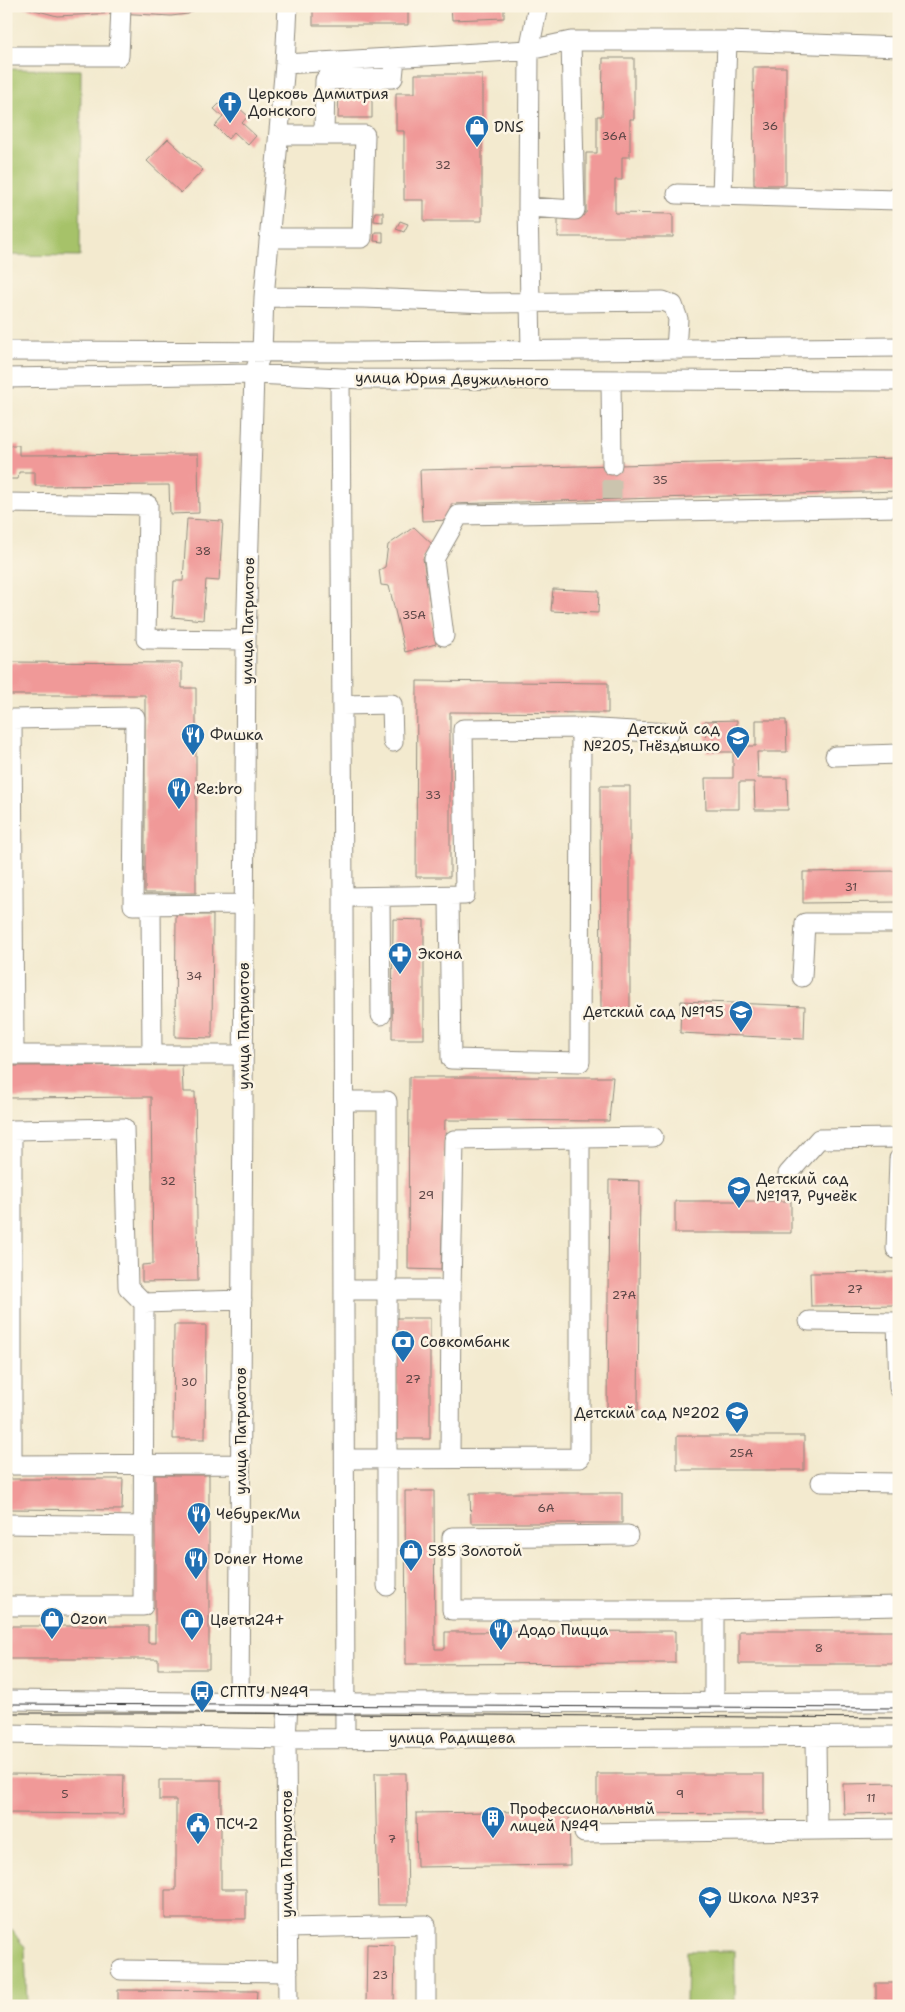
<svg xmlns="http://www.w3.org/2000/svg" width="905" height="2012" viewBox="0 0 905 2012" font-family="'Shantell Sans',sans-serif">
	<rect width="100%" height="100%" fill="#fcf5e5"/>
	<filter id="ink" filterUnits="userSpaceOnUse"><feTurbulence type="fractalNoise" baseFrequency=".02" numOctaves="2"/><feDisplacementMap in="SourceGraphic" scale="10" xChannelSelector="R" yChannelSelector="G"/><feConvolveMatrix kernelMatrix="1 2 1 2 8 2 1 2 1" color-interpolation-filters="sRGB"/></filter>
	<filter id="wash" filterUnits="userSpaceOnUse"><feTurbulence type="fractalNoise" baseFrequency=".0096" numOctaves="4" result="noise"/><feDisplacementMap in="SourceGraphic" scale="20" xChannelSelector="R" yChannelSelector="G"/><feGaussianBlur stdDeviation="1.12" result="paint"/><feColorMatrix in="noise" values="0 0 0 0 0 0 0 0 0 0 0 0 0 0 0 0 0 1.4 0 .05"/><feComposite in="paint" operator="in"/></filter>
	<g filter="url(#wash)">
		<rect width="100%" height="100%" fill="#f3eacf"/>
		<path fill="#a6c269" stroke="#68764a" d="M6 69 81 70 80 256 6 255Z
			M6 1922 25 1948 27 2006H6Z
			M687 1951H735V2006H686Z"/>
		<g id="blocks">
			<path fill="#f09998" d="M20 6H201L188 14 171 16 118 13 57 16Z
				M313 6H408V25H313Z
				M451 6H504V18L452 20Z
				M603 58H634V119H630V157H622V180H615V213L673 214V237H558V213H586V153H597V116H602Z
				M753 67H786V185H754Z
				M415 74H482V221H424V200H404V131H396V93H415Z
				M339 85H372V118H338Z
				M221 102 232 112 237 106 248 116 242 123 256 136 248 145 234 132 228 139 215 126 223 117 214 109Z
				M168 139 203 170 181 193 147 161Z
				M375 212H383V222L374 221Z
				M400 221 408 224 404 232 396 229Z
				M375 232H383V242L374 241Z
				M6 445H19V455L198 454 199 513 170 514 169 485 35 486V472H19L18 479H6Z
				M899 458V491L451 504 452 520 422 521 420 470Z
				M187 519 223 521 219 581 206 580 203 620 172 617 174 581H183Z
				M414 527 434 546 423 558 436 644 405 652 389 586 381 585 379 570 385 567 388 545Z
				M553 589 599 591 598 613 551 611Z
				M6 662 182 663V688H196V893H145V695H6Z
				M417 681 608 683V713L450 712V877H416Z
				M737 720V746H756V720H786L787 752H757L758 778H787L788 810H755L754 782H739V809H706L705 778H733V752H706L705 721Z
				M600 786H630V1015H601Z
				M899 871V902L803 903V872Z
				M176 915H213L212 1038 175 1037Z
				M393 919 424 920V1039H392Z
				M681 1001 805 1006 804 1039 680 1033Z
				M182 1065 183 1092H195L198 1281 142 1282V1265L153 1264 151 1097 6 1098V1066Z
				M409 1077H613L609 1121 445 1120 441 1270 408 1269Z
				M609 1180 640 1181 638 1410H607Z
				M675 1201H791V1233H675Z
				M899 1272V1305L811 1306 810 1273Z
				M396 1318H430V1439H397Z
				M174 1325H206L205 1439H173Z
				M677 1436H804V1470H677Z
				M155 1475H209V1669H158V1659H6V1626H148V1643H155Z
				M6 1479H123L122 1510 6 1509Z
				M405 1491H434L435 1649H445V1632L675 1631V1663L406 1664Z
				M470 1493H622V1523H471Z
				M739 1631H899V1664H739Z
				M375 1773H406L408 1905H378Z
				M6 1774 124 1775 123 1814 6 1813Z
				M597 1774H764V1814L597 1813Z
				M159 1780H221V1889H246V1919H165V1890H176V1800H159Z
				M899 1783V1813L844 1814 843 1784Z
				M569 1811 570 1865 417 1867 416 1813Z
				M367 1944 395 1945 394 2006H366Z
				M876 1983H899V2006H876Z
				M118 1990 257 1991 256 2006H118Z"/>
		</g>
	</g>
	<g filter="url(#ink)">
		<use href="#blocks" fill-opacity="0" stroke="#8f8a7d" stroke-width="1"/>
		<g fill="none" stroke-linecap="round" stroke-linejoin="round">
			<path stroke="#cbc4ae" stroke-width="19" stroke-dasharray="19 9" stroke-linecap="butt" d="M612 499V465"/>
			<g stroke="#8f8a7d" stroke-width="21">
				<path id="minor" d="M6 56H119L121 6
					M285 64 529 50 571 41H727L899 47
					M324 135 325 80 393 78 395 58
					M677 194 898 200 899 195
					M722 195 727 41
					M528 207 575 210 571 41
					M270 238H362L365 135H279
					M264 297 365 298 488 303 663 301 673 305 678 319 676 350
					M531 349 528 207 529 50 538 6
					M6 351 363 352 899 347
					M6 378 254 374 363 379 899 381
					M340 378 343 897 345 1739
					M611 381 612 465
					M6 503 148 505 146 639 246 640
					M444 636 434 559 459 515 899 507
					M342 705 392 704 393 742
					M581 728 669 733
					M835 756 899 754
					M343 897 465 895 463 729 581 728 580 1062 451 1059 449 897
					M380 897 381 1015
					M151 905 152 1055
					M802 977 805 923H899
					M243 1055H14L12 719 135 717 133 905 245 904
					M344 1101H387V1586
					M580 1138 653 1137
					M788 1174 819 1139 899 1138
					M896 1249 899 1159
					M345 1290H451L454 1140 580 1138V1458L345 1459
					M144 1303 242 1300
					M809 1321 897 1322
					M899 1322H897L899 1388
					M450 1458 451 1290
					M821 1482 899 1483
					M6 1524 142 1526
					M628 1535 452 1537V1610H714L899 1606
					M6 1606H143L144 1303 128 1287 124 1128 12 1130V1465L240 1464
					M6 1700 288 1703 899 1702
					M714 1701V1610
					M239 1702 246 640 254 374 262 351 264 297 285 64 288 6
					M6 1734 286 1739 899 1736
					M816 1737 817 1830
					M584 1833 899 1829
					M288 1928 426 1925V2006
					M121 1970 288 1972
					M288 2006 286 1739 288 1703"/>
			</g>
			<use href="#minor" stroke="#fff" stroke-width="19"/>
			<path stroke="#2b2b2b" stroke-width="1" d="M6 1704 899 1708
				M6 1713H202L899 1718"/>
		</g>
	</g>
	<defs>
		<g id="church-pin" transform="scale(1.25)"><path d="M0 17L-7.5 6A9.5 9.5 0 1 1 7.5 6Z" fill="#1f6fb2" stroke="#fcf5e5"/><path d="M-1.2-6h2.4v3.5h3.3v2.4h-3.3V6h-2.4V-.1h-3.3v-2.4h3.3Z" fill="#fff"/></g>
		<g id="shop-pin" transform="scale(1.25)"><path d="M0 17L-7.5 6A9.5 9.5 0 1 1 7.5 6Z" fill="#1f6fb2" stroke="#fcf5e5"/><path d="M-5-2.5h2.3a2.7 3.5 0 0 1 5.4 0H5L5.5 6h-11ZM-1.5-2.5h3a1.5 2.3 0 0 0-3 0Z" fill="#fff"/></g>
		<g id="restaurant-pin" transform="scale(1.25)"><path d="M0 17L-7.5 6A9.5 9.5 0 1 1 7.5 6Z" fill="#1f6fb2" stroke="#fcf5e5"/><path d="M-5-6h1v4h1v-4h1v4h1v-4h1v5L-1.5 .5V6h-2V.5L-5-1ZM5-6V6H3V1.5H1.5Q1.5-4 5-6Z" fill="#fff"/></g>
		<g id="school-pin" transform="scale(1.25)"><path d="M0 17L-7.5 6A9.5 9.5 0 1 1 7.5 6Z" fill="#1f6fb2" stroke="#fcf5e5"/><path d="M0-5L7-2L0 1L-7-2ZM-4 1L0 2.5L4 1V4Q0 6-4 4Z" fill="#fff"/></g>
		<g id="pharmacy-pin" transform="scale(1.25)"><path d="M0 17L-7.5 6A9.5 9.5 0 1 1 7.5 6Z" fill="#1f6fb2" stroke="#fcf5e5"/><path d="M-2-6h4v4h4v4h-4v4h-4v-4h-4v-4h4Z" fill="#fff"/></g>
		<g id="bank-pin" transform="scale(1.25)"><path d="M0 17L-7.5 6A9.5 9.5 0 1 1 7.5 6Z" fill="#1f6fb2" stroke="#fcf5e5"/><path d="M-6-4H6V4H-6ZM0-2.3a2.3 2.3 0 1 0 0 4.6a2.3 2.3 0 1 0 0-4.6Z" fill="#fff"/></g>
		<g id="bus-pin" transform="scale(1.25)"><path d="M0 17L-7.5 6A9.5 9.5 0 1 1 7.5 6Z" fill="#1f6fb2" stroke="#fcf5e5"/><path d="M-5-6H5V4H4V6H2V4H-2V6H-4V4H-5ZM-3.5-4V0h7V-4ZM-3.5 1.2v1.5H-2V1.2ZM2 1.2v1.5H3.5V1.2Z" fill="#fff"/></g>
		<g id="building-pin" transform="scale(1.25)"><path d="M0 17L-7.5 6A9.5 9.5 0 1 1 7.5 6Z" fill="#1f6fb2" stroke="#fcf5e5"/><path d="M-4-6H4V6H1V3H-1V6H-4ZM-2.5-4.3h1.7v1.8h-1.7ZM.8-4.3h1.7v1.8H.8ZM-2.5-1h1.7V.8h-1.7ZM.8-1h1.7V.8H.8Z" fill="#fff"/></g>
		<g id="civic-pin" transform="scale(1.25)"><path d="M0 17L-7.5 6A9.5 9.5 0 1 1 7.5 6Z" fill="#1f6fb2" stroke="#fcf5e5"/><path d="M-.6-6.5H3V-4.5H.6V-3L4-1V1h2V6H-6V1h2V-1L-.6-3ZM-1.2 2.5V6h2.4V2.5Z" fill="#fff"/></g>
	</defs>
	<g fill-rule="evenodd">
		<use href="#church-pin" x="230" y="103"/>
		<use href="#shop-pin" x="477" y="127"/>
		<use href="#restaurant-pin" x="193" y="735"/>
		<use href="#school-pin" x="738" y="738"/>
		<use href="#restaurant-pin" x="179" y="789"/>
		<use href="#pharmacy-pin" x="400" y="954"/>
		<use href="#school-pin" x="741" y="1012"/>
		<use href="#school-pin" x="739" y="1188"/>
		<use href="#bank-pin" x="403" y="1342"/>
		<use href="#school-pin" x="737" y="1413"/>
		<use href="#restaurant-pin" x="199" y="1514"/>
		<use href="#shop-pin" x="411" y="1551"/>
		<use href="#restaurant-pin" x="196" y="1559"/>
		<use href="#shop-pin" x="52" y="1619"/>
		<use href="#shop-pin" x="192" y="1620"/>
		<use href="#restaurant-pin" x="501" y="1630"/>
		<use href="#bus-pin" x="202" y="1692"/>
		<use href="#building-pin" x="493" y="1818"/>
		<use href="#civic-pin" x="198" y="1824"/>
		<use href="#school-pin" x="710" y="1898"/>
	</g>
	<g text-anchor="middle" stroke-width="5" stroke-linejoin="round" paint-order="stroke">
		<g font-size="12" fill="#5c4646">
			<text x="770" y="130">36</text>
			<text x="614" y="140">36А</text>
			<text x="443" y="169">32</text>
			<text x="660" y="484">35</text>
			<text x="203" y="555">38</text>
			<text x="414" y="619">35А</text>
			<text x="433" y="799">33</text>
			<text x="851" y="891">31</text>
			<text x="194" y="980">34</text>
			<text x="168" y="1185">32</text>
			<text x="426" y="1199">29</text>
			<text x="855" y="1293">27</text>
			<text x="624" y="1299">27А</text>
			<text x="413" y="1383">27</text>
			<text x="189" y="1386">30</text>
			<text x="741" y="1457">25А</text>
			<text x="546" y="1512">6А</text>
			<text x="819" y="1652">8</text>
			<text x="65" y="1798">5</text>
			<text x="680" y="1798">9</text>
			<text x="871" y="1802">11</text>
			<text x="392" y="1843">7</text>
			<text x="380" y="1979">23</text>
		</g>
		<g font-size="15" fill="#2b2b2b" stroke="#fcf5e5" text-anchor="start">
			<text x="248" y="99">Церковь Димитрия<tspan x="248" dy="17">Донского</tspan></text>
			<text x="494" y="132">DNS</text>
			<text x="720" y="734" text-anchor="end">Детский сад<tspan x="720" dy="17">№205, Гнёздышко</tspan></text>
			<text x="210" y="740">Фишка</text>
			<text x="196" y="794">Re:bro</text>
			<text x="418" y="959">Экона</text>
			<text x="724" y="1017" text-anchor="end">Детский сад №195</text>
			<text x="756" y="1184">Детский сад<tspan x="756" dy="17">№197, Ручеёк</tspan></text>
			<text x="420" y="1347">Совкомбанк</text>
			<text x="720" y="1418" text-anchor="end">Детский сад №202</text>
			<text x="216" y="1519">ЧебурекМи</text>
			<text x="428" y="1556">585 Золотой</text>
			<text x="214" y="1564">Doner Home</text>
			<text x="70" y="1624">Ozon</text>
			<text x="210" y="1625">Цветы24+</text>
			<text x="518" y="1635">Додо Пицца</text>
			<text x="220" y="1697">СГПТУ №49</text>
			<text x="510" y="1814">Профессиональный<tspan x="510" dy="17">лицей №49</tspan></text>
			<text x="216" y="1829">ПСЧ-2</text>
			<text x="728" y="1903">Школа №37</text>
		</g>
		<g font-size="15" fill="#2b2b2b" stroke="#fcf5e5">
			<text transform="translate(452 379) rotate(1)" y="5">улица Юрия Двужильного</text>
			<text transform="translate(248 621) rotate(-89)" y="5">улица Патриотов</text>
			<text transform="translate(244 1026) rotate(-90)" y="5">улица Патриотов</text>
			<text transform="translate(241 1431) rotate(-90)" y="5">улица Патриотов</text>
			<text x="452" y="1743">улица Радищева</text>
			<text transform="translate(287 1854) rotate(-90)" y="5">улица Патриотов</text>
		</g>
	</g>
	<rect width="905" height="2012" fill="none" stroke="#fcf5e5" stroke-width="25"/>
</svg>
